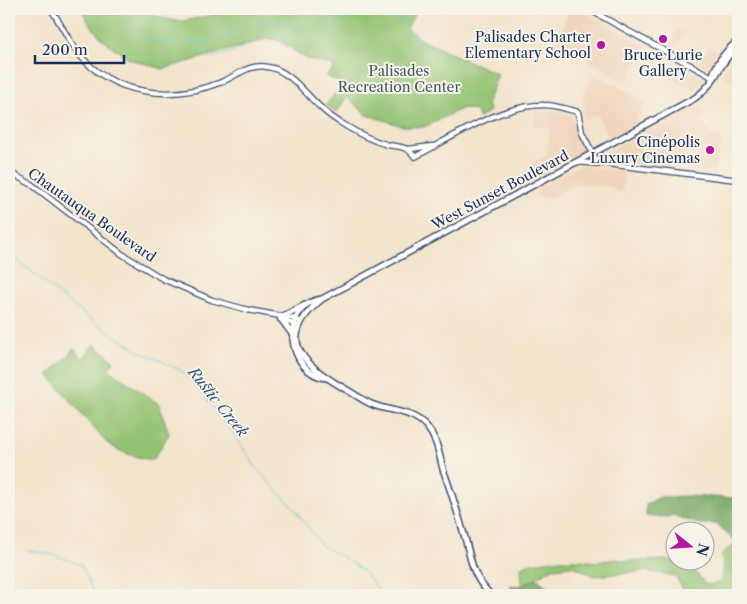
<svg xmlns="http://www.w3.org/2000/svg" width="747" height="604" viewBox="0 0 747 604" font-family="'Libre Caslon Text',serif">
	<rect width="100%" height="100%" fill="#f7f3e8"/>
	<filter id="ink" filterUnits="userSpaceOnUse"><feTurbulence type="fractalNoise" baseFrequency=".02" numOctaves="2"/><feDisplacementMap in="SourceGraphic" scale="10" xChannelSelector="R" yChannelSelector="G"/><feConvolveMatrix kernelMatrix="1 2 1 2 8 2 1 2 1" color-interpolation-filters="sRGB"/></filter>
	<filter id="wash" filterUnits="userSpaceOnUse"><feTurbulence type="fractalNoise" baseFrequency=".0096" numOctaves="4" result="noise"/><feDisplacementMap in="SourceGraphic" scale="20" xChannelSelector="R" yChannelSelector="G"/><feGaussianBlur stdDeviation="1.12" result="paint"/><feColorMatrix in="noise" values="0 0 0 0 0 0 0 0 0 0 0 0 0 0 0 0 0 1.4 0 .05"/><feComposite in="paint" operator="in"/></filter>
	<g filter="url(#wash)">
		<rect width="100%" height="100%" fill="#f3e4cc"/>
		<path fill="#f1d5bd" d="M570 9H579L645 46 626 81 558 44 561 31Z
			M677 29 685 33 675 51 668 47Z
			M709 46 721 53 710 70 699 64Z
			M676 63 706 78V79L695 91 669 77Z
			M728 63 738 68V82L736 86 723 78 721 75Z
			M594 74 646 102 634 125 609 138 597 114 584 121 583 96 588 83Z
			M698 104 706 115 701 119 711 135 722 140 713 172 601 159V155Z
			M534 109 554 110 571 115 585 148 583 152 538 177 531 163 543 157H547L550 129 533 126Z
			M580 166 624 171 622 192 613 191 614 187 578 183 554 197 553 199 538 197 534 190Z"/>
		<path fill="#93c372" stroke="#577968" d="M81 9H144L156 16 175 21H184L240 9H412L416 11 407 28 421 40 498 74 487 104 490 111 479 118 476 111 463 108 424 127 403 126 367 115 347 97 336 113 326 105 343 84 326 76 334 68 333 65 307 59 280 41 274 39H267L163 69 129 59 103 40 89 23Z
			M94 344 114 361 108 369 159 404 169 434 153 460C135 457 120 453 106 442L49 376V374L70 354 73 348 83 359Z
			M738 541V592L730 595H687L675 576 646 571 595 576 572 566 553 568 522 586 521 567 531 563 554 560H580L598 562 615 559 627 561 674 560V562H687L706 585 720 582 723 569 722 554Z"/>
		<path fill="#76a964" stroke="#486c61" d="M688 496 738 498V541L736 542 717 524H699L672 515 668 517 646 516V504L660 497Z
			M537 578 555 595H509L511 585 522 586Z"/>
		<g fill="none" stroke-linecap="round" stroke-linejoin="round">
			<path stroke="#58c6cb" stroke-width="1" d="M110 9 137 34 147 39 161 44 174 42
				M385 9 398 20 399 18
				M395 9C412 37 416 40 446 55
				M335 17 340 21
				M148 22 152 15
				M256 22C274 16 288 28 306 29
				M260 25 264 32
				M320 30 330 18 331 9
				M322 37 326 40
				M218 38 228 36 246 26
				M327 41 348 9
				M201 42 202 49 210 59C220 54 235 53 244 46 255 38 273 22 286 39 289 43 291 48 295 52
				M183 43 209 40
				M9 253 63 298 99 325 137 350 180 370 195 385 233 432 256 468 294 508 322 546 341 556 363 571 383 595
				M734 536 738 534
				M27 550 55 555 81 565 95 595"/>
		</g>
	</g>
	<g filter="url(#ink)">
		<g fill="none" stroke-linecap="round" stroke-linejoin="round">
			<g stroke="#3b4a6e" stroke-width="7">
				<path id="tertiary" d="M51 9C61 24 68 40 79 54 113 96 172 101 219 83 236 77 248 63 268 67 289 70 304 92 319 106 327 114 337 121 346 126 359 134 374 141 388 145 394 146 401 146 407 149 410 150 412 154 415 157 451 138 502 104 544 105 555 105 567 109 578 112L582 133 597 161 600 163 738 180
					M588 9 714 78
					M409 149 433 146
					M576 162 602 164
					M9 172 31 184 122 254 163 279 212 300 248 310 292 318 299 321
					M280 319 296 325"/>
			</g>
			<g stroke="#3b4a6e" stroke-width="8">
				<path id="secondary" d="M711 82C714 66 725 51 738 41
					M322 299C279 304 286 374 327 378
					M283 316 305 305
					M281 319 292 334
					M491 595C470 575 471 556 463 531 457 510 450 489 443 469 439 454 437 439 427 427 413 410 390 412 371 404 361 399 351 392 342 387 299 362 276 337 322 299L695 98C717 83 720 60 738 46"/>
			</g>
			<use href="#tertiary" stroke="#fff" stroke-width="4.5"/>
			<use href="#secondary" stroke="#fff" stroke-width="5"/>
		</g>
	</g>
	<g fill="#b5179e" stroke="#f7f3e8" stroke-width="2">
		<circle cx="663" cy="39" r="5"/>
		<circle cx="601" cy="45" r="5"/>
		<circle cx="710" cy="150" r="5"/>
	</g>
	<g text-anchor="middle" stroke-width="4" stroke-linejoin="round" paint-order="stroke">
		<g font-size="14" fill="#1b2f5e" stroke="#f7f3e8" text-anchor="end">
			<text x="591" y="42">Palisades Charter<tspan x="591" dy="16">Elementary School</tspan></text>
			<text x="663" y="60" text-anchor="middle">Bruce Lurie<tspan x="663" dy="16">Gallery</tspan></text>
			<text x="700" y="147">Cinépolis<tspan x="700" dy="16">Luxury Cinemas</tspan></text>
		</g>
		<g font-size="14" fill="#3f5b64" stroke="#f7f3e8">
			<text x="399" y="76">Palisades<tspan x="399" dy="16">Recreation Center</tspan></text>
		</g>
		<g font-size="14" fill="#1b2f5e" stroke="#f7f3e8">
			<text transform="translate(500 190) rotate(-28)" y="5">West Sunset Boulevard</text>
			<text transform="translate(92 215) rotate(35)" y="5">Chautauqua Boulevard</text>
		</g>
		<g font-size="15" font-style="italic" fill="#2a5579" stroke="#f7f3e8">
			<text transform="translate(218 402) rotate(51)" y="5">Rustic Creek</text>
		</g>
	</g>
	<rect width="747" height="604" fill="none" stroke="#f7f3e8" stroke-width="30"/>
	<g transform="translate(690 546) rotate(107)"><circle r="24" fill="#f7f3e8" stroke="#9fa5b1"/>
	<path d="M0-4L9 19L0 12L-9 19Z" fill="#b5179e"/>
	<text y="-8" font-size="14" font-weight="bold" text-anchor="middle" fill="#1b2f5e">N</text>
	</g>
	<path d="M35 55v8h89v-8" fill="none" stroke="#1b2f5e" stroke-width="2.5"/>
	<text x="42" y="55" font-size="15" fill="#1b2f5e" stroke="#f7f3e8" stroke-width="4" paint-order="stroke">200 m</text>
</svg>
